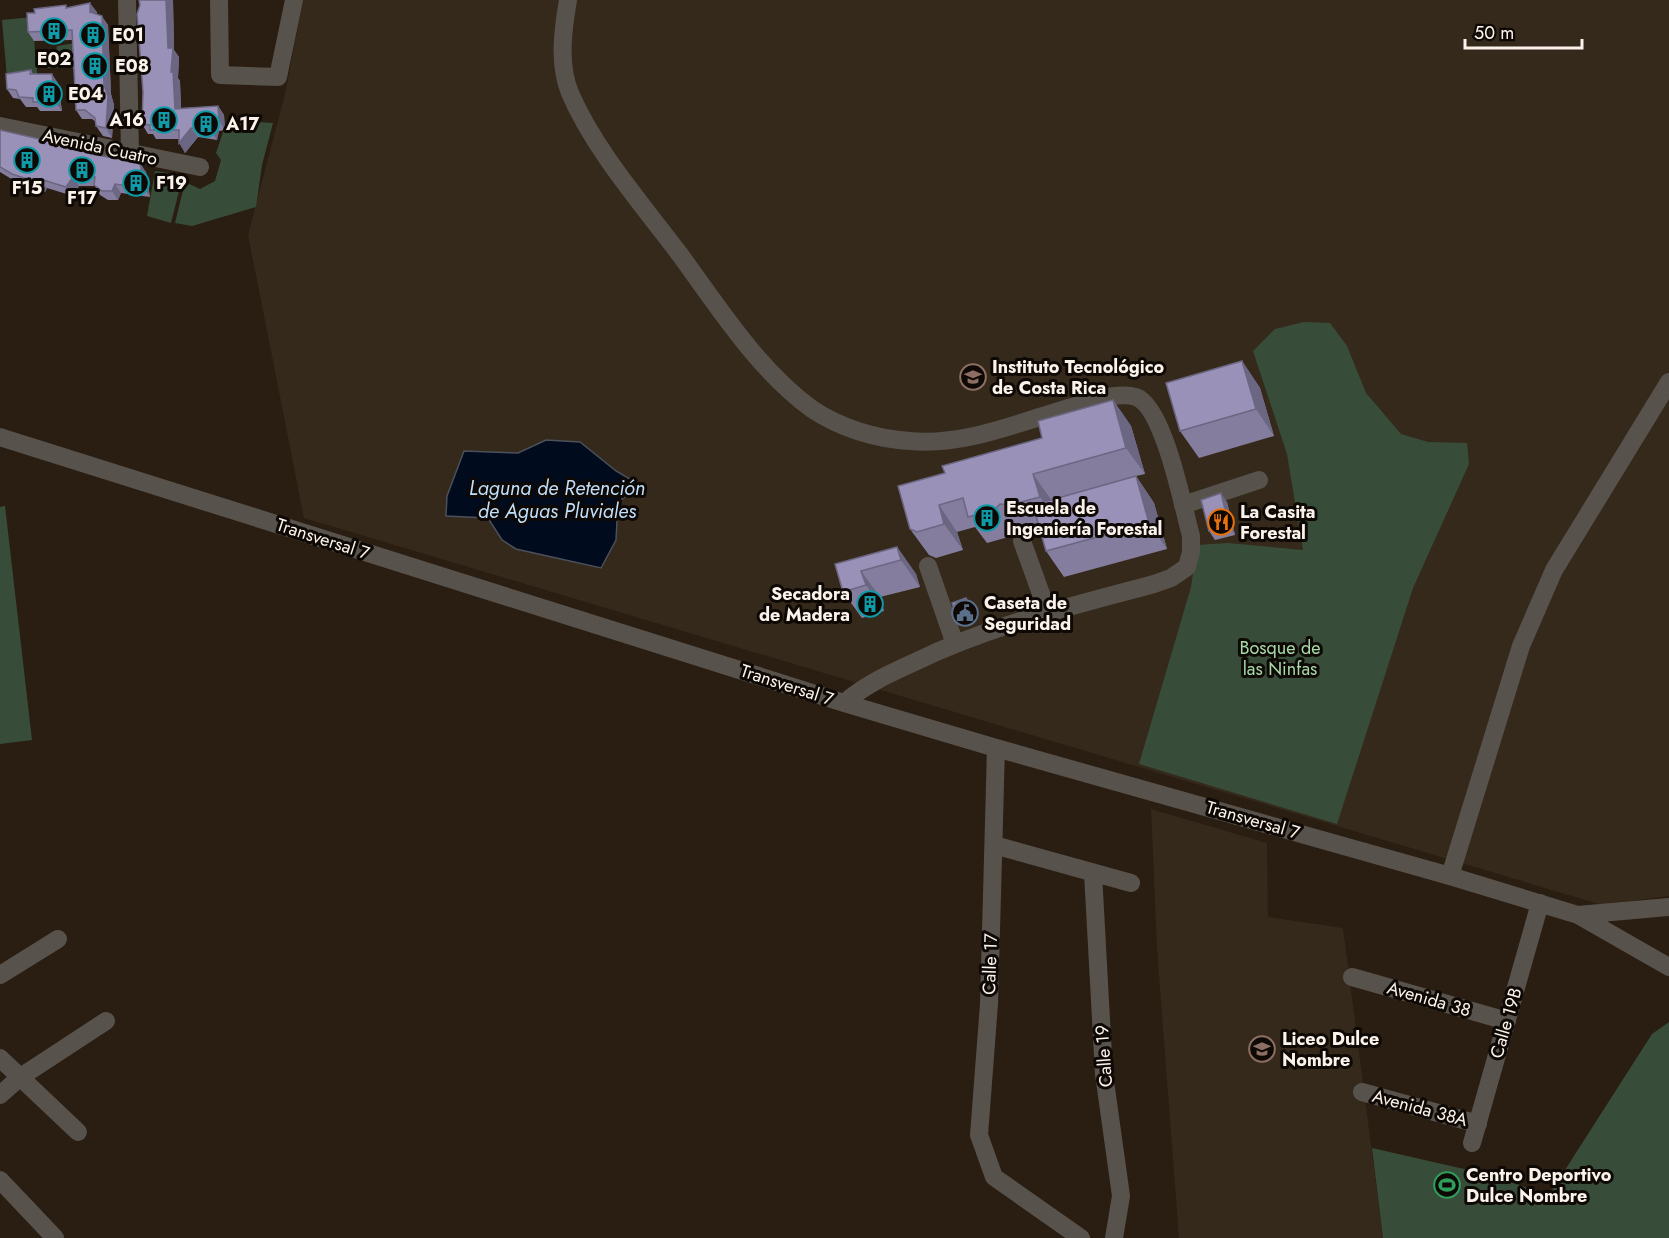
<svg xmlns="http://www.w3.org/2000/svg" width="1669" height="1238" viewBox="0 0 1669 1238" font-family="Jost,sans-serif">
	<rect width="100%" height="100%" fill="#2a1d11"/>
	<path fill="#35291b" d="M303 0H1669V896L1602 905 304 518 248 235 285 94Z
		M1151 809 1267 843 1268 917 1343 928 1383 1238H1179L1157 949Z"/>
	<path fill="#384d39" d="M33 17 35 53 56 51 57 46 75 43 77 68H37V80L7 78 2 20Z
		M227 120 273 123 262 165 256 207 192 226 175 223 185 182 200 189 215 181 221 160 216 153Z
		M155 171 183 175 171 223 147 216Z
		M1304 322 1330 323 1347 346 1366 393 1401 434 1428 442 1467 443 1469 464 1413 588 1337 824 1139 764 1191 587 1197 545 1228 543 1303 550 1287 454 1253 351 1275 329Z
		M5 506 32 740 0 744V507Z
		M1669 1022V1238H1383L1372 1148 1486 1174 1549 1195 1652 1034Z"/>
	<path fill="#000b1d" stroke="#4b515b" stroke-width="1.5" d="M546 440 580 442 616 471 633 481 634 490 618 502 616 540 601 568 516 549 502 540 488 518 446 516 447 496 464 451 518 453Z"/>
	<g fill="none" stroke-linecap="round" stroke-linejoin="round">
		<path stroke="#57524b" stroke-width="18" d="M127 0 130 153
			M219 0 220 75 278 77 294 0
			M568 0C563 29 558 64 570 93 594 149 641 203 678 252 718 306 757 369 812 409 840 428 876 439 910 441 963 446 1018 423 1068 408 1088 403 1116 391 1136 397 1164 407 1183 507 1191 536V552L1187 567 1171 578 1154 584C1073 606 991 625 915 662 889 674 866 684 844 703
			M0 126 200 167
			M0 437 844 703 996 748 1450 876 1578 915 1669 967
			M1183 505 1259 480
			M1022 541 1048 613
			M928 566 955 644
			M996 748 989 1004 979 1135 994 1177 1081 1238
			M994 845 1131 883
			M1093 873 1104 1074 1121 1196 1114 1238
			M1450 876 1521 646 1554 570 1669 382
			M1578 915 1669 907
			M0 975 58 939
			M1352 977 1507 1021
			M0 1058 78 1132
			M1362 1092 1478 1124
			M0 1095 19 1078 106 1021
			M1472 1143 1540 903
			M0 1180 55 1238"/>
	</g>
	<path fill="#847d9e" d="M139 0H173L174 50 179 57 178 78 180 81 181 108 218 106 224 115 225 130 219 131 217 140 198 137 185 153 179 139H156L153 134H148L142 124 143 92Z
		M68 8 97 12V14L108 25 111 94 114 105 112 138 103 136 96 126V122L92 119H82L76 110 72 40 34 41 28 32 35 13Z
		M31 70 33 74 58 83 62 111H40L37 107H26L20 99 13 98 7 89Z
		M0 130 91 151 94 154 146 172 150 197 121 193 118 200H108L100 195 95 186H79L73 196 47 188 45 192 18 183 0 172Z
		M1242 361 1260 388 1274 436 1199 458 1180 431Z
		M1113 400 1131 426 1145 474 1136 476 1154 503 1167 549 1064 577 1046 551 1039 528 1028 532 1019 530 1012 536 987 543 975 527 957 532 963 550 936 558 929 555 910 529 945 473 1042 438Z
		M1227 502 1235 535 1215 540 1209 531Z
		M897 547 916 574 920 587 880 597 884 611 862 618 843 592 835 564Z
		M966 598 970 603 974 618 960 623 957 618Z"/>
	<path fill="#6b6681" d="M166 0H173L174 50 179 57 178 78 180 81 181 118 175 109 168 48Z
		M90 3 97 12V21L90 12Z
		M102 16 108 25 111 94 114 105 112 138 106 128Z
		M52 74 58 83 62 111 55 102Z
		M218 106 224 115 225 130 219 121Z
		M213 122 219 131 217 140 211 130Z
		M191 128 198 137 185 153 179 143Z
		M140 163 146 172 150 197 144 188Z
		M73 177 79 186 73 196 66 187Z
		M40 179 47 188 45 192 39 183Z
		M115 184 121 193 118 200 112 191Z
		M1242 361 1260 388 1274 436 1256 409Z
		M1113 400 1131 426 1145 474 1126 448Z
		M1033 474 1052 501 1058 523 1040 497Z
		M1136 476 1154 503 1167 549 1149 523Z
		M1221 493 1227 502 1235 535 1229 526Z
		M939 505 957 532 963 550 944 524Z
		M897 547 916 574 920 587 901 560Z
		M861 571 880 597 884 611 866 585Z
		M966 598 970 603 974 618 971 613Z"/>
	<path fill="#9991b8" stroke="#6b6681" stroke-width="1.5" d="M139 0H166L168 48H173L171 72H173L175 109 218 106 219 121 213 122 211 130 191 128 179 143V130H150V125L142 124 143 92 137 14 140 5Z
		M90 3V12L102 16 104 85 108 96 106 128 96 126 95 118 85 110H76L72 30 28 32 27 13H35L34 9 66 5V8Z
		M31 70 30 74H52L55 102H33V98L19 97 16 90 7 89 6 74Z
		M0 130 91 151V154L140 163 144 188 115 184 112 191H102L94 185 95 177H73L66 187 40 179 39 183 12 174 0 167Z
		M1242 361 1256 409 1180 431 1166 383Z
		M1113 400 1126 448 1033 474 1040 497 1010 505 1000 504 994 510 968 517 963 498 939 505 944 524 917 532 910 529 898 486 945 473 942 466 1042 438 1038 421Z
		M1136 476 1149 523 1046 551 1033 505Z
		M1221 493 1229 526 1209 531 1201 500Z
		M897 547 901 560 861 571 866 585 843 592 835 564Z
		M966 598 971 613 957 618 952 603Z"/>
	<defs>
		<g id="building-ring" transform="scale(1.35)"><circle r="9.5" fill="#0e0905" stroke="#0f9aa8" stroke-width="1.5"/><path d="M-4-6H4V6H1V3H-1V6H-4ZM-2.5-4.3h1.7v1.8h-1.7ZM.8-4.3h1.7v1.8H.8ZM-2.5-1h1.7V.8h-1.7ZM.8-1h1.7V.8H.8Z" fill="#0f9aa8"/></g>
		<g id="university-ring" transform="scale(1.35)"><circle r="9.5" fill="#0e0905" stroke="#8d6e63" stroke-width="1.5"/><path d="M0-5L7-2L0 1L-7-2ZM-4 1L0 2.5L4 1V4Q0 6-4 4Z" fill="#8d6e63"/></g>
		<g id="restaurant-ring" transform="scale(1.35)"><circle r="9.5" fill="#0e0905" stroke="#e8710a" stroke-width="1.5"/><path d="M-5-6h1v4h1v-4h1v4h1v-4h1v5L-1.5 .5V6h-2V.5L-5-1ZM5-6V6H3V1.5H1.5Q1.5-4 5-6Z" fill="#e8710a"/></g>
		<g id="civic-ring" transform="scale(1.35)"><circle r="9.5" fill="#0e0905" stroke="#5c6f8a" stroke-width="1.5"/><path d="M-.6-6.5H3V-4.5H.6V-3L4-1V1h2V6H-6V1h2V-1L-.6-3ZM-1.2 2.5V6h2.4V2.5Z" fill="#5c6f8a"/></g>
		<g id="school-ring" transform="scale(1.35)"><circle r="9.5" fill="#0e0905" stroke="#8d6e63" stroke-width="1.5"/><path d="M0-5L7-2L0 1L-7-2ZM-4 1L0 2.5L4 1V4Q0 6-4 4Z" fill="#8d6e63"/></g>
		<g id="stadium-ring" transform="scale(1.35)"><circle r="9.5" fill="#0e0905" stroke="#2e9e5b" stroke-width="1.5"/><path d="M0-5a6.5 5 0 1 0 0 10a6.5 5 0 1 0 0-10ZM-3.5-1.8h7v3.6h-7Z" fill="#2e9e5b"/></g>
	</defs>
	<g fill-rule="evenodd">
		<use href="#building-ring" x="54" y="31"/>
		<use href="#building-ring" x="93" y="35"/>
		<use href="#building-ring" x="95" y="66"/>
		<use href="#building-ring" x="49" y="94"/>
		<use href="#building-ring" x="164" y="120"/>
		<use href="#building-ring" x="206" y="124"/>
		<use href="#building-ring" x="27" y="160"/>
		<use href="#building-ring" x="82" y="170"/>
		<use href="#building-ring" x="136" y="183"/>
		<use href="#university-ring" x="973" y="377"/>
		<use href="#building-ring" x="987" y="518"/>
		<use href="#restaurant-ring" x="1221" y="522"/>
		<use href="#building-ring" x="870" y="604"/>
		<use href="#civic-ring" x="965" y="613"/>
		<use href="#school-ring" x="1262" y="1049"/>
		<use href="#stadium-ring" x="1447" y="1185"/>
	</g>
	<g text-anchor="middle" stroke-width="6" stroke-linejoin="round" paint-order="stroke">
		<g font-size="18" font-weight="bold" fill="#fbf3eb" stroke="#0e0905" text-anchor="start">
			<text x="112" y="41">E01</text>
			<text x="54" y="65" text-anchor="middle">E02</text>
			<text x="115" y="72">E08</text>
			<text x="68" y="100">E04</text>
			<text x="144" y="126" text-anchor="end">A16</text>
			<text x="226" y="130">A17</text>
			<text x="156" y="189">F19</text>
			<text x="27" y="194" text-anchor="middle">F15</text>
			<text x="82" y="204" text-anchor="middle">F17</text>
			<text x="992" y="373">Instituto Tecnológico<tspan x="992" dy="21">de Costa Rica</tspan></text>
			<text x="1006" y="514">Escuela de<tspan x="1006" dy="21">Ingeniería Forestal</tspan></text>
			<text x="1240" y="518">La Casita<tspan x="1240" dy="21">Forestal</tspan></text>
			<text x="850" y="600" text-anchor="end">Secadora<tspan x="850" dy="21">de Madera</tspan></text>
			<text x="984" y="609">Caseta de<tspan x="984" dy="21">Seguridad</tspan></text>
			<text x="1282" y="1045">Liceo Dulce<tspan x="1282" dy="21">Nombre</tspan></text>
			<text x="1466" y="1181">Centro Deportivo<tspan x="1466" dy="21">Dulce Nombre</tspan></text>
		</g>
		<g font-size="18" fill="#fbf3eb" stroke="#0e0905">
			<text transform="translate(100 147) rotate(12)" y="6">Avenida Cuatro</text>
			<text transform="translate(323 539) rotate(18)" y="6">Transversal 7</text>
			<text transform="translate(787 685) rotate(18)" y="6">Transversal 7</text>
			<text transform="translate(1253 820) rotate(16)" y="6">Transversal 7</text>
			<text transform="translate(990 964) rotate(-88)" y="6">Calle 17</text>
			<text transform="translate(1429 999) rotate(16)" y="6">Avenida 38</text>
			<text transform="translate(1506 1023) rotate(-74)" y="6">Calle 19B</text>
			<text transform="translate(1104 1056) rotate(-94)" y="6">Calle 19</text>
			<text transform="translate(1420 1108) rotate(15)" y="6">Avenida 38A</text>
		</g>
		<g font-size="18" fill="#a6daa8" stroke="#0e0905">
			<text x="1280" y="654">Bosque de<tspan x="1280" dy="21">las Ninfas</tspan></text>
		</g>
		<g font-size="20" font-style="italic" fill="#bfdffc" stroke="#0e0905">
			<text x="557" y="495">Laguna de Retención<tspan x="557" dy="23">de Aguas Pluviales</tspan></text>
		</g>
	</g>
	<path d="M1465 39v9h117v-9" fill="none" stroke="#fbf3eb" stroke-width="3"/>
	<text x="1474" y="39" font-size="18" fill="#fbf3eb" stroke="#0e0905" stroke-width="4.5" paint-order="stroke">50 m</text>
</svg>
